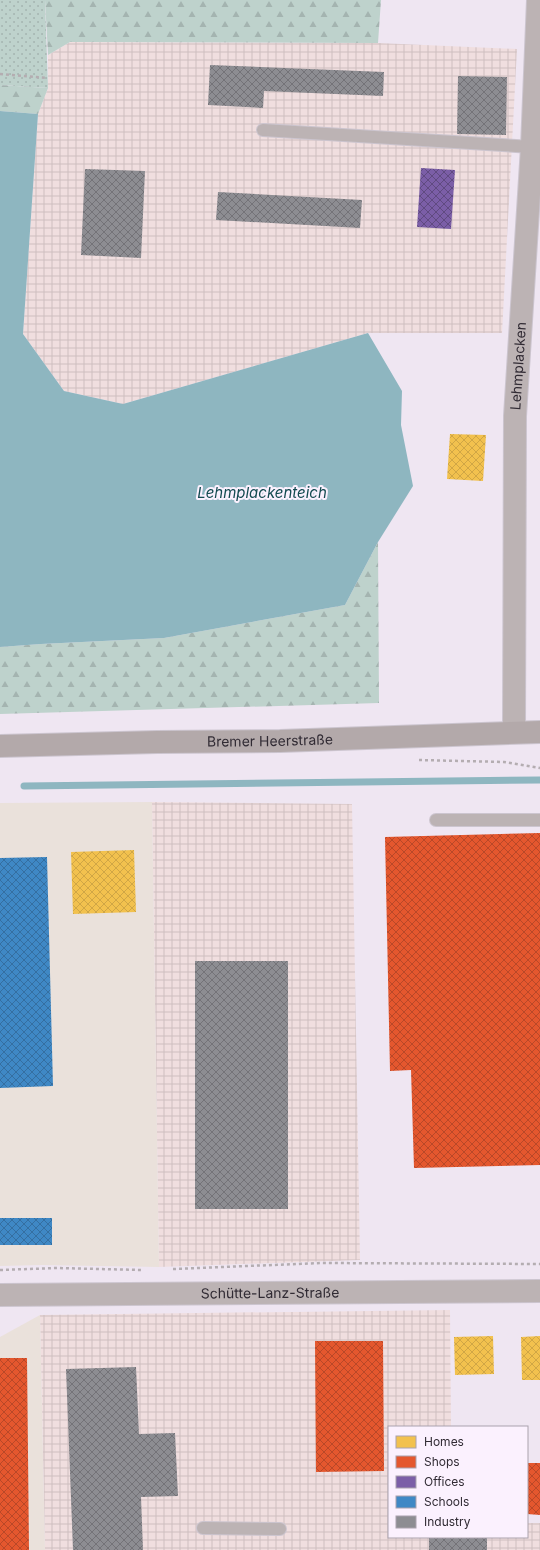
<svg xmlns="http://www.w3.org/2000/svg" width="540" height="1550" viewBox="0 0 540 1550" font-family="Inter,sans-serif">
	<defs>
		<pattern id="industrial-grid" width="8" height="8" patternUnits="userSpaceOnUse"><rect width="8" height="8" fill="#f0dedf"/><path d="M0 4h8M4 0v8" fill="none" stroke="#cebfc0"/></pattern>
		<pattern id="grass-dots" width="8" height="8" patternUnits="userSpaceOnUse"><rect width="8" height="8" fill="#bed2cc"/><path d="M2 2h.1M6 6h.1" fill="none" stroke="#a4b4b0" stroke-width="1.8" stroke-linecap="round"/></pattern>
		<pattern id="forest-firs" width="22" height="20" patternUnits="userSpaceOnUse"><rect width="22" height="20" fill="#bed2cc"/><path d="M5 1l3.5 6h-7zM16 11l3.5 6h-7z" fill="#a4b4b0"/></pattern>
		<pattern id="homes-cross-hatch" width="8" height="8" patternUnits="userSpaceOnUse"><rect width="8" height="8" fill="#f2c14e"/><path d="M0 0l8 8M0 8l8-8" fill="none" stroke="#d0a645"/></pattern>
		<pattern id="shops-cross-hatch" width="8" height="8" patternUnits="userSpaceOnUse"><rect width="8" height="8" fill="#e4572e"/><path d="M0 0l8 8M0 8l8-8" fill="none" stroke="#b94828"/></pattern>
		<pattern id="offices-cross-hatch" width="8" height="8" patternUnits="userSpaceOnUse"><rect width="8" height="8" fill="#7b5ea7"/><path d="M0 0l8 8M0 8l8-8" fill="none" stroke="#604a81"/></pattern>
		<pattern id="schools-cross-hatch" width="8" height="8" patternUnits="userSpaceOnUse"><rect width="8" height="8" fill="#3f88c5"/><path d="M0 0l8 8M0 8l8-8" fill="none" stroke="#356fa1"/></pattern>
		<pattern id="industry-cross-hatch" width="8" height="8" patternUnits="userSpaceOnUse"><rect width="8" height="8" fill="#8d8d92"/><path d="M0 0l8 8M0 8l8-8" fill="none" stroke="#747378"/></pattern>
	</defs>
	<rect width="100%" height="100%" fill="#efe6f2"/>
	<path fill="url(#industrial-grid)" d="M70 42 378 43 517 49 502 333H368L123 404 64 391 23 334 38 114 48 88V55Z
		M152 802 352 804 360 1260 159 1267Z
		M450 1310 451 1427H389V1537H527V1523H540V1550H45L40 1315Z"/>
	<path fill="#eae1db" d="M152 802 159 1267 42 1265 0 1266V803Z
		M40 1315 45 1550H0V1337Z"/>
	<path fill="url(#grass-dots)" d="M0 0H45L48 88 0 85Z"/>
	<path fill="url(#forest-firs)" d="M45 0H381L378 43 70 42 48 55Z
		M0 85 48 88 38 114 0 111Z
		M378 542 379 703 0 714V647L41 644 164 638 345 605Z"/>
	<path fill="#8eb6c0" d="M0 111 38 114 23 334 64 391 123 404 368 333 402 391 401 425 413 486 378 542 345 605 164 638 41 644 0 647Z"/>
	<path fill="url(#homes-cross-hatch)" d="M450 434 486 435 483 481 447 479Z
		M134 850 136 912 73 914 71 852Z
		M493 1336 494 1374 455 1375 454 1337Z
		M540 1336V1380H522L521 1337Z"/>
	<path fill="url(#shops-cross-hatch)" d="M540 833V1165L414 1168 411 1070 390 1071 385 837Z
		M315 1341H383L384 1471 316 1472Z
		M0 1358H27L29 1550H0Z
		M528 1463H540V1515L527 1514Z"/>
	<path fill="url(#offices-cross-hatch)" d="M421 168 455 170 451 229 417 227Z"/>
	<path fill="url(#schools-cross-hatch)" d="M47 857 53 1086 0 1088V858Z
		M0 1218H52V1245H0Z"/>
	<path fill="url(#industry-cross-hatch)" d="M210 65 384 72 383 96 264 91 263 108 208 105Z
		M458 76 507 77 506 135 457 134Z
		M85 169 145 171 141 258 81 255Z
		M218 192 362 200 360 228 216 220Z
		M195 961H288V1209H195Z
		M136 1367 139 1434 175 1433 178 1496 141 1497 143 1550H73L66 1369Z
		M429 1537H487V1550H429Z"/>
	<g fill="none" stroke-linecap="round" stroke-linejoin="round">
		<path stroke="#8eb6c0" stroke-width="7" d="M24 786 540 780"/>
		<g stroke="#ccc5cf" stroke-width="14">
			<path id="service" d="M263 130 532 147
				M436 820H540
				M203 1528 280 1529"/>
		</g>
		<g stroke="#ccc5cf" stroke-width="24">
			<g id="minor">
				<path id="s1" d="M514 732 515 416 532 147 538 0"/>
				<path id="s2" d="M0 1295 540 1291"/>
			</g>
		</g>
		<g stroke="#ccc5cf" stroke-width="24">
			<g id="secondary">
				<path id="s3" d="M0 746 157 742 280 741 540 732"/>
			</g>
		</g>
		<path stroke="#b4adb1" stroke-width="2.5" stroke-dasharray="3 3" stroke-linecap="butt" d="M0 74 47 78
			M419 760 504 762 540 768
			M173 1269 322 1263 540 1264
			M0 1270 57 1268 142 1270"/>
		<use href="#service" stroke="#bcb3b4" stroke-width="12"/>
		<use href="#minor" stroke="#bcb3b4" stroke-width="22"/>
		<use href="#secondary" stroke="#b3a9aa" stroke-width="22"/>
	</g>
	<g text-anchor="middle" stroke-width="4" stroke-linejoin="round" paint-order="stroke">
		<g font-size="14" fill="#312b34" stroke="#fbf1fe">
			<text dy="5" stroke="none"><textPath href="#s1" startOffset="366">Lehmplacken</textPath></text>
			<text dy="5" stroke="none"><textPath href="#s3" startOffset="270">Bremer Heerstraße</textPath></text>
			<text dy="5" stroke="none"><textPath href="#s2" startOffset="270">Schütte-Lanz-Straße</textPath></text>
		</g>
		<g font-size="15" font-style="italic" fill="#134a50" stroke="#fbf1fe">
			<text x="262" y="498">Lehmplackenteich</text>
		</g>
	</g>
	<rect x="388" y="1426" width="140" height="112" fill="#fbf1fe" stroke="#aaa2ad"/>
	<rect x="396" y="1436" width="20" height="12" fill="#f2c14e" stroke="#aaa2ad"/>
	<text x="424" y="1446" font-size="12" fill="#312b34">Homes</text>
	<rect x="396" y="1456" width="20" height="12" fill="#e4572e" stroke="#aaa2ad"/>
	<text x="424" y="1466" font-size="12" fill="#312b34">Shops</text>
	<rect x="396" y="1476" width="20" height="12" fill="#7b5ea7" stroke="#aaa2ad"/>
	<text x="424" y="1486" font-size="12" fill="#312b34">Offices</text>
	<rect x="396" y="1496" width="20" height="12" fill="#3f88c5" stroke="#aaa2ad"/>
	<text x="424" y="1506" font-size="12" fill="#312b34">Schools</text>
	<rect x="396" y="1516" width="20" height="12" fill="#8d8d92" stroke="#aaa2ad"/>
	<text x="424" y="1526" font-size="12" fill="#312b34">Industry</text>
</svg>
